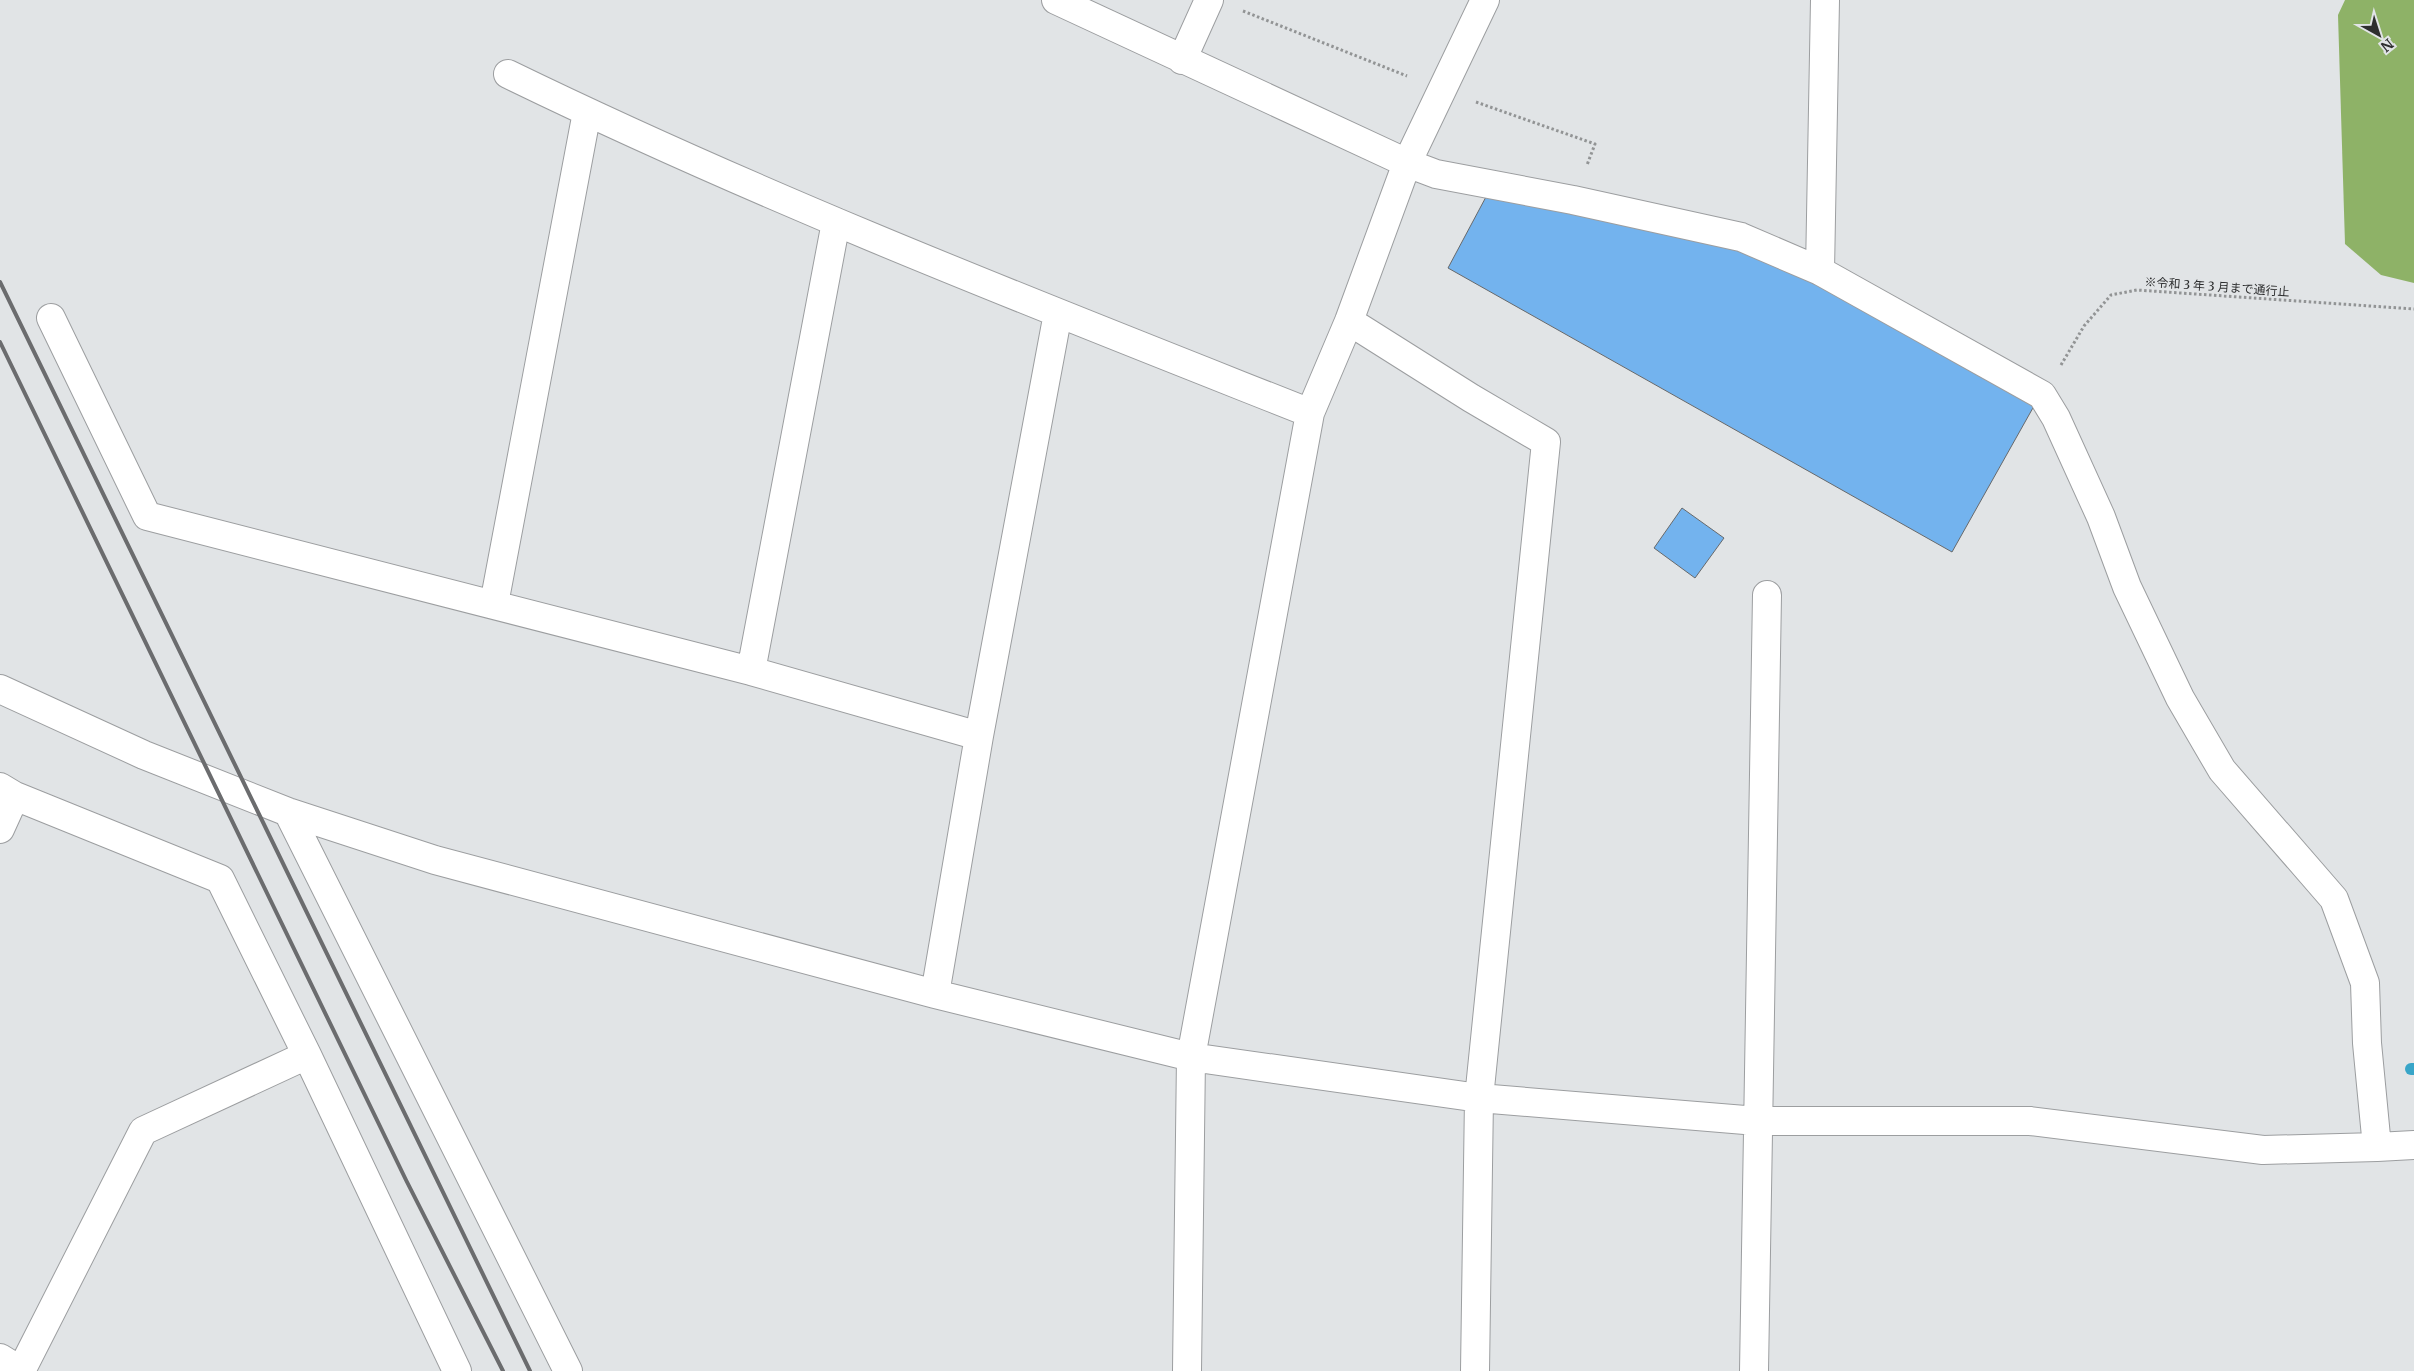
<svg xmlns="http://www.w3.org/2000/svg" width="2414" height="1371" viewBox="0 0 2414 1371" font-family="Merriweather,'Noto Sans JP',serif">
	<rect width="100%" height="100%" fill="#e1e4e6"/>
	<path fill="#8eb267" d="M2345 0H2414V283L2381 275 2345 244 2338 15Z"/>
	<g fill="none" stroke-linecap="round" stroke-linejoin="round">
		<path stroke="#38a5c8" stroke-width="12" d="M2411 1069H2414"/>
	</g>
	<path fill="#73b3ee" stroke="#67696b" d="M1487 195 1729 247 1815 283 2034 406 1952 552 1448 268Z
		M1682 508 1724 538 1695 578 1654 548Z"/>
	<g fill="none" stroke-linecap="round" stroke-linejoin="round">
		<g stroke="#9c9ea0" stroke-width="30">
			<path id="minor" d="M1056 0 1407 163 1436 174 1573 200 1741 237 1820 271 2042 395 2056 418 2101 517 2127 587 2180 698 2222 770 2334 899 2365 983 2367 1043 2377 1147 2414 1145
				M1182 60 1209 0
				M508 74C769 201 1040 306 1310 413
				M1820 271 1825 0
				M51 318 147 516 751 671 979 736
				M1349 321 1471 398 1546 442 1479 1098 1475 1371
				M494 604 587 112
				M751 671 836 222
				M0 689 144 755 288 812 435 860 935 994 1191 1057 1479 1098 1757 1121H2030L2263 1150 2377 1147
				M15 796 220 879 307 1055 143 1131 21 1371
				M288 812 568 1371
				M0 829 15 796 0 787
				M935 994 979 736 1058 313
				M307 1055 457 1371
				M0 1358 21 1371
				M1187 1371 1191 1057 1310 413 1349 321 1407 163 1485 0
				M1754 1371 1767 595"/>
		</g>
		<path stroke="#929495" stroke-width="3" stroke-dasharray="2.5 2.5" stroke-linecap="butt" d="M1243 11 1407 76
			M1476 102 1595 144 1587 165
			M2061 365 2084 326 2111 295 2137 290 2414 309"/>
		<use href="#minor" stroke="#fff" stroke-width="28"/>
		<path stroke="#6b6c6e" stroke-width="4" d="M0 282 530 1371
			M0 342 406 1180 503 1371"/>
	</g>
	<g text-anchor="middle" stroke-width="4" stroke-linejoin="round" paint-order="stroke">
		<g font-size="12" fill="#2d2e2f" stroke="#e1e4e6">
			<text transform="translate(2217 287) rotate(4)" y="4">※令和 3 年 3 月まで通行止</text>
		</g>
	</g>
	<g transform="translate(2379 35) rotate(141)" stroke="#e1e4e6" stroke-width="4" paint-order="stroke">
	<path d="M0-4L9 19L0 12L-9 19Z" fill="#2d2e2f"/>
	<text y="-8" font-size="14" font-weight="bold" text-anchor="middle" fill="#2d2e2f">N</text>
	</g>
</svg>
